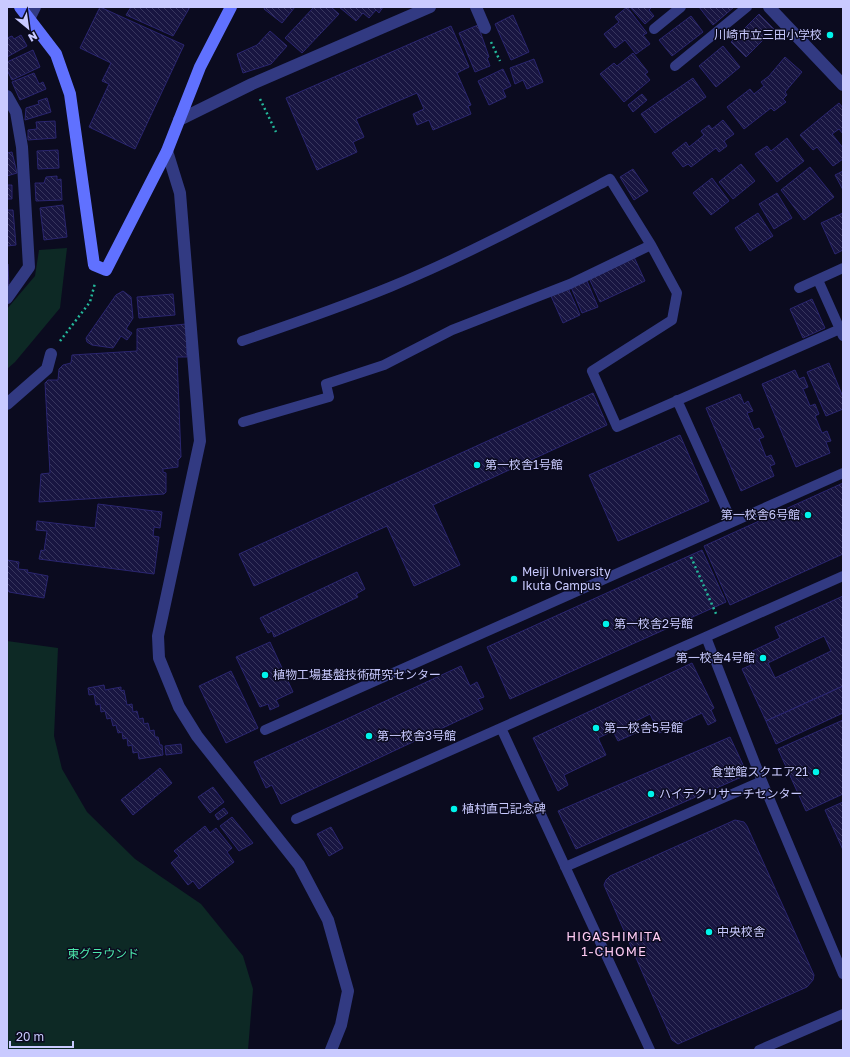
<svg xmlns="http://www.w3.org/2000/svg" width="850" height="1057" viewBox="0 0 850 1057" font-family="'Golos Text','Noto Sans JP',sans-serif">
	<defs>
		<pattern id="building-back-hatch" width="6" height="6" patternUnits="userSpaceOnUse"><rect width="6" height="6" fill="#181541"/><path d="M-1 5l2 2M0 0l6 6M5-1l2 2" fill="none" stroke="#38365e"/></pattern>
	</defs>
	<rect width="100%" height="100%" fill="#0b0b1f"/>
	<path fill="#0d2925" d="M67 248 60 308 15 362 7 369V309L35 276 39 250Z
		M7 641 58 648 54 736 62 769 87 812 135 859 201 904 243 956 253 989 248 1050H7Z"/>
	<path fill="url(#building-back-hatch)" stroke="#2a256f" fill-rule="evenodd" d="M100 7 184 45 135 149 89 127 109 84 102 81 111 63 80 48Z
		M131 7H190L173 36 126 15Z
		M265 7H295L282 23 264 9Z
		M314 7H331L339 14 302 53 285 38Z
		M339 7H383L379 13 376 10 369 18 363 13 356 21Z
		M627 7 647 33 643 35 650 44 636 54 625 40 615 48 604 34 619 22 615 17Z
		M630 7H652L649 10 654 16 645 24Z
		M699 7H734L713 25Z
		M759 14 774 29 746 57 731 42Z
		M513 15 529 52 511 60 495 24Z
		M691 16 703 32 672 56 659 40Z
		M478 25 489 57 487 58 490 66 475 72 459 33Z
		M451 26 469 67 457 73 471 105 468 106 471 114 433 130 429 120 417 125 413 114 424 109 417 93 356 119 364 137 353 142 357 152 317 170 286 98Z
		M270 31 287 46 271 64 243 73 237 54 257 45Z
		M21 35 27 46 7 57V38L12 36 14 39Z
		M723 46 740 67 716 87 699 66Z
		M33 50 40 67 12 80 7 70V62Z
		M633 53 648 72 645 74 650 80 624 102 600 74 614 63 617 66Z
		M785 57 802 72 785 92 787 95 783 99 786 102 774 111 771 108 744 129 727 107 750 89 754 94 764 86 761 82 769 76Z
		M534 59 543 82 527 89 523 80 515 84 510 68Z
		M503 69 511 86 503 90 506 97 489 105 478 81Z
		M34 73 39 84 43 82 46 89 20 100 12 82Z
		M693 78 706 97 655 133 641 114Z
		M642 94 647 100 633 112 628 105Z
		M47 98 51 112 25 120 26 108 39 104 38 101Z
		M839 103 843 108V134L839 129 832 134 843 148V159L833 166 817 147 813 150 800 135Z
		M723 120 734 134 724 141 727 146 719 152 716 148 691 167 688 164 683 167 672 153 686 142 689 147 704 135 701 131 709 125 712 129Z
		M55 121 56 138 28 140V130L37 129 36 122Z
		M787 138 804 161 777 182 755 154 767 146 771 151Z
		M58 150 59 168 38 169 37 151Z
		M12 152 17 173 7 176V153Z
		M741 164 755 181 733 199 719 182Z
		M810 167 834 197 804 220 781 190Z
		M633 169 648 191 634 200 620 177Z
		M843 171V190L835 175Z
		M57 176V180L61 179 62 200 36 201 35 183H44L46 177Z
		M712 178 729 201 711 215 693 193Z
		M7 185H12V199H7Z
		M777 193 792 218 774 229 759 204Z
		M63 205 67 237 44 240 40 208Z
		M7 210H13L16 245 7 246Z
		M758 213 773 236 750 251 735 228Z
		M843 213V250L835 254 821 223Z
		M634 257 645 281 600 302 589 278Z
		M7 264H8L9 287 7 290Z
		M587 281 598 307 582 313 571 287Z
		M568 288 580 315 563 323 551 296Z
		M123 291 131 297 133 318 126 329 132 333 127 340 121 336 113 348 92 345 87 342 86 338 116 295Z
		M173 294 175 315 139 318 137 297Z
		M812 299 825 328 803 338 790 309Z
		M186 324 187 357H177L181 457 178 460V467L163 469V472L166 473V492L164 494 39 502 41 474 50 473 45 383 48 380H58L59 369 63 365 71 363 72 355 137 351V329Z
		M829 363 843 397V409L826 416 807 372Z
		M795 370 799 379 804 377 808 387 803 389 810 406 815 404 819 414 815 416 822 433 827 431 831 441 826 442 830 453 796 467 762 384Z
		M593 393 607 425 433 505 460 565 414 586 387 526 254 586 239 554Z
		M740 394 744 404 748 401 753 411 747 413 754 430 759 428 764 437 759 439 766 457 771 455 775 464 770 466 774 476 741 491 706 408Z
		M680 435 709 501 618 541 589 475Z
		M843 483V554L730 605 704 546Z
		M98 504 162 512 160 528 154 527 153 536 159 537 154 574 39 559 41 550 44 551 47 531 36 530 37 521 95 528Z
		M702 550 726 602 510 699 487 647Z
		M7 560 19 562 18 569 28 570 27 572 48 576 44 598 9 592 7 588Z
		M357 572 365 589 356 594 358 597 274 637 272 631 268 633 260 618Z
		M843 596V686L766 721 742 669 751 665 746 654 780 638 775 627ZM824 636 831 651 775 678 768 663Z
		M270 642 293 692 276 700 279 706 270 710 268 704 260 707 236 657Z
		M692 663 714 708 711 710 716 721 708 725 702 713 659 733 650 714 636 721 640 731 618 741 613 731 598 738 606 755 564 775 568 785 558 791 533 738Z
		M461 666 470 686 477 682 484 697 478 699 483 709 281 804 272 785 266 788 254 762Z
		M231 671 258 728 226 743 199 686Z
		M104 685 105 690 121 687V691L124 690 127 705 132 704 133 712 137 711 139 719 143 718 144 724 148 723 150 731 154 730 155 737H158L160 745H162L163 755 139 759 138 752 133 753 132 745 128 746 127 738 123 739 122 732 118 733 116 725 113 726 111 718 107 719 105 711 101 712 100 704 96 705 94 694 89 695 88 688Z
		M843 686V713L776 744 766 721Z
		M843 720V794L806 811 778 749Z
		M730 737 745 769 744 776 576 849 558 811Z
		M181 744 182 753 166 755 165 746Z
		M160 768 172 783 133 815 121 800Z
		M213 787 224 802 210 813 198 797Z
		M843 802V850L825 810Z
		M224 808 228 813 218 820 215 815Z
		M232 817 253 843 239 851 220 826Z
		M735 820 744 822 747 826 814 975 813 980 807 987 678 1044 672 1040 604 885 606 880 610 876Z
		M205 826 210 833 216 828 232 848 227 852 234 862 199 889 193 881 188 885 171 863 179 856 174 851Z
		M331 827 343 848 329 856 317 834Z"/>
	<g fill="none" stroke-linecap="round" stroke-linejoin="round">
		<path stroke="#24b89b" stroke-width="2.5" stroke-dasharray="2 3" stroke-linecap="butt" d="M491 42 500 61
			M260 99 276 132
			M60 341 90 302 95 283
			M691 557 717 616"/>
		<path stroke="#323a82" stroke-width="10" d="M654 29 681 7
			M675 66 747 7
			M818 280 843 336
			M799 288 843 268
			M242 341C292 324 341 307 390 287 465 256 538 217 610 179L651 245 677 293 672 320 592 371 617 427 840 329
			M677 400 732 522
			M243 422 329 397 326 384 384 365 452 330 570 284 651 245
			M706 637 762 781 843 974
			M501 728 650 1050
			M265 730 843 473
			M296 819 843 576
			M565 867 762 781
			M759 1050 843 1014"/>
		<path stroke="#323a82" stroke-width="12" d="M476 7 485 28
			M769 7 843 85
			M29 19 35 7
			M7 96 16 112 22 147 29 267 7 298
			M179 120 252 84 430 7
			M167 151 180 193 200 441 158 636 159 658 179 707 197 736 299 865 328 920 348 991 341 1025 331 1050
			M7 404 47 369 51 354"/>
		<path stroke="#6071ff" stroke-width="12" d="M20 7 56 54 70 94 94 265 106 270 167 151 200 67 231 7"/>
	</g>
	<g fill="#00f4eb" stroke="#0b0b1f" stroke-width="1.5">
		<circle cx="830" cy="35" r="4"/>
		<circle cx="477" cy="465" r="4"/>
		<circle cx="808" cy="515" r="4"/>
		<circle cx="514" cy="579" r="4"/>
		<circle cx="606" cy="624" r="4"/>
		<circle cx="763" cy="658" r="4"/>
		<circle cx="265" cy="675" r="4"/>
		<circle cx="596" cy="728" r="4"/>
		<circle cx="369" cy="736" r="4"/>
		<circle cx="816" cy="772" r="4"/>
		<circle cx="651" cy="794" r="4"/>
		<circle cx="454" cy="809" r="4"/>
		<circle cx="709" cy="932" r="4"/>
	</g>
	<g text-anchor="middle" stroke-width="3" stroke-linejoin="round" paint-order="stroke">
		<g font-size="12" fill="#c9caff" stroke="#0b0b1f" text-anchor="start">
			<text x="822" y="39" text-anchor="end">川崎市立三田小学校</text>
			<text x="485" y="469">第一校舎1号館</text>
			<text x="800" y="519" text-anchor="end">第一校舎6号館</text>
			<text x="522" y="576">Meiji University<tspan x="522" dy="14">Ikuta Campus</tspan></text>
			<text x="614" y="628">第一校舎2号館</text>
			<text x="755" y="662" text-anchor="end">第一校舎4号館</text>
			<text x="273" y="679">植物工場基盤技術研究センター</text>
			<text x="604" y="732">第一校舎5号館</text>
			<text x="377" y="740">第一校舎3号館</text>
			<text x="808" y="776" text-anchor="end">食堂館スクエア21</text>
			<text x="659" y="798">ハイテクリサーチセンター</text>
			<text x="462" y="813">植村直己記念碑</text>
			<text x="717" y="936">中央校舎</text>
		</g>
		<g font-size="12" fill="#4ce8ab" stroke="#0b0b1f">
			<text x="103" y="958">東グラウンド</text>
		</g>
		<g font-size="13" letter-spacing="1" fill="#ffcbf3" stroke="#0b0b1f">
			<text x="614" y="941">HIGASHIMITA<tspan x="614" dy="15">1-CHOME</tspan></text>
		</g>
	</g>
	<rect width="850" height="1057" fill="none" stroke="#c9caff" stroke-width="16"/>
	<g transform="translate(28 28) rotate(151)" stroke="#0b0b1f" stroke-width="3" paint-order="stroke">
	<path d="M0-3L7 15L0 10L-7 15Z" fill="#c9caff"/>
	<text y="-6" font-size="11" font-weight="bold" text-anchor="middle" fill="#c9caff">N</text>
	</g>
	<path d="M10 1041v6h63v-6" fill="none" stroke="#c9caff" stroke-width="2"/>
	<text x="16" y="1041" font-size="12" fill="#c9caff" stroke="#0b0b1f" stroke-width="3" paint-order="stroke">20 m</text>
</svg>
